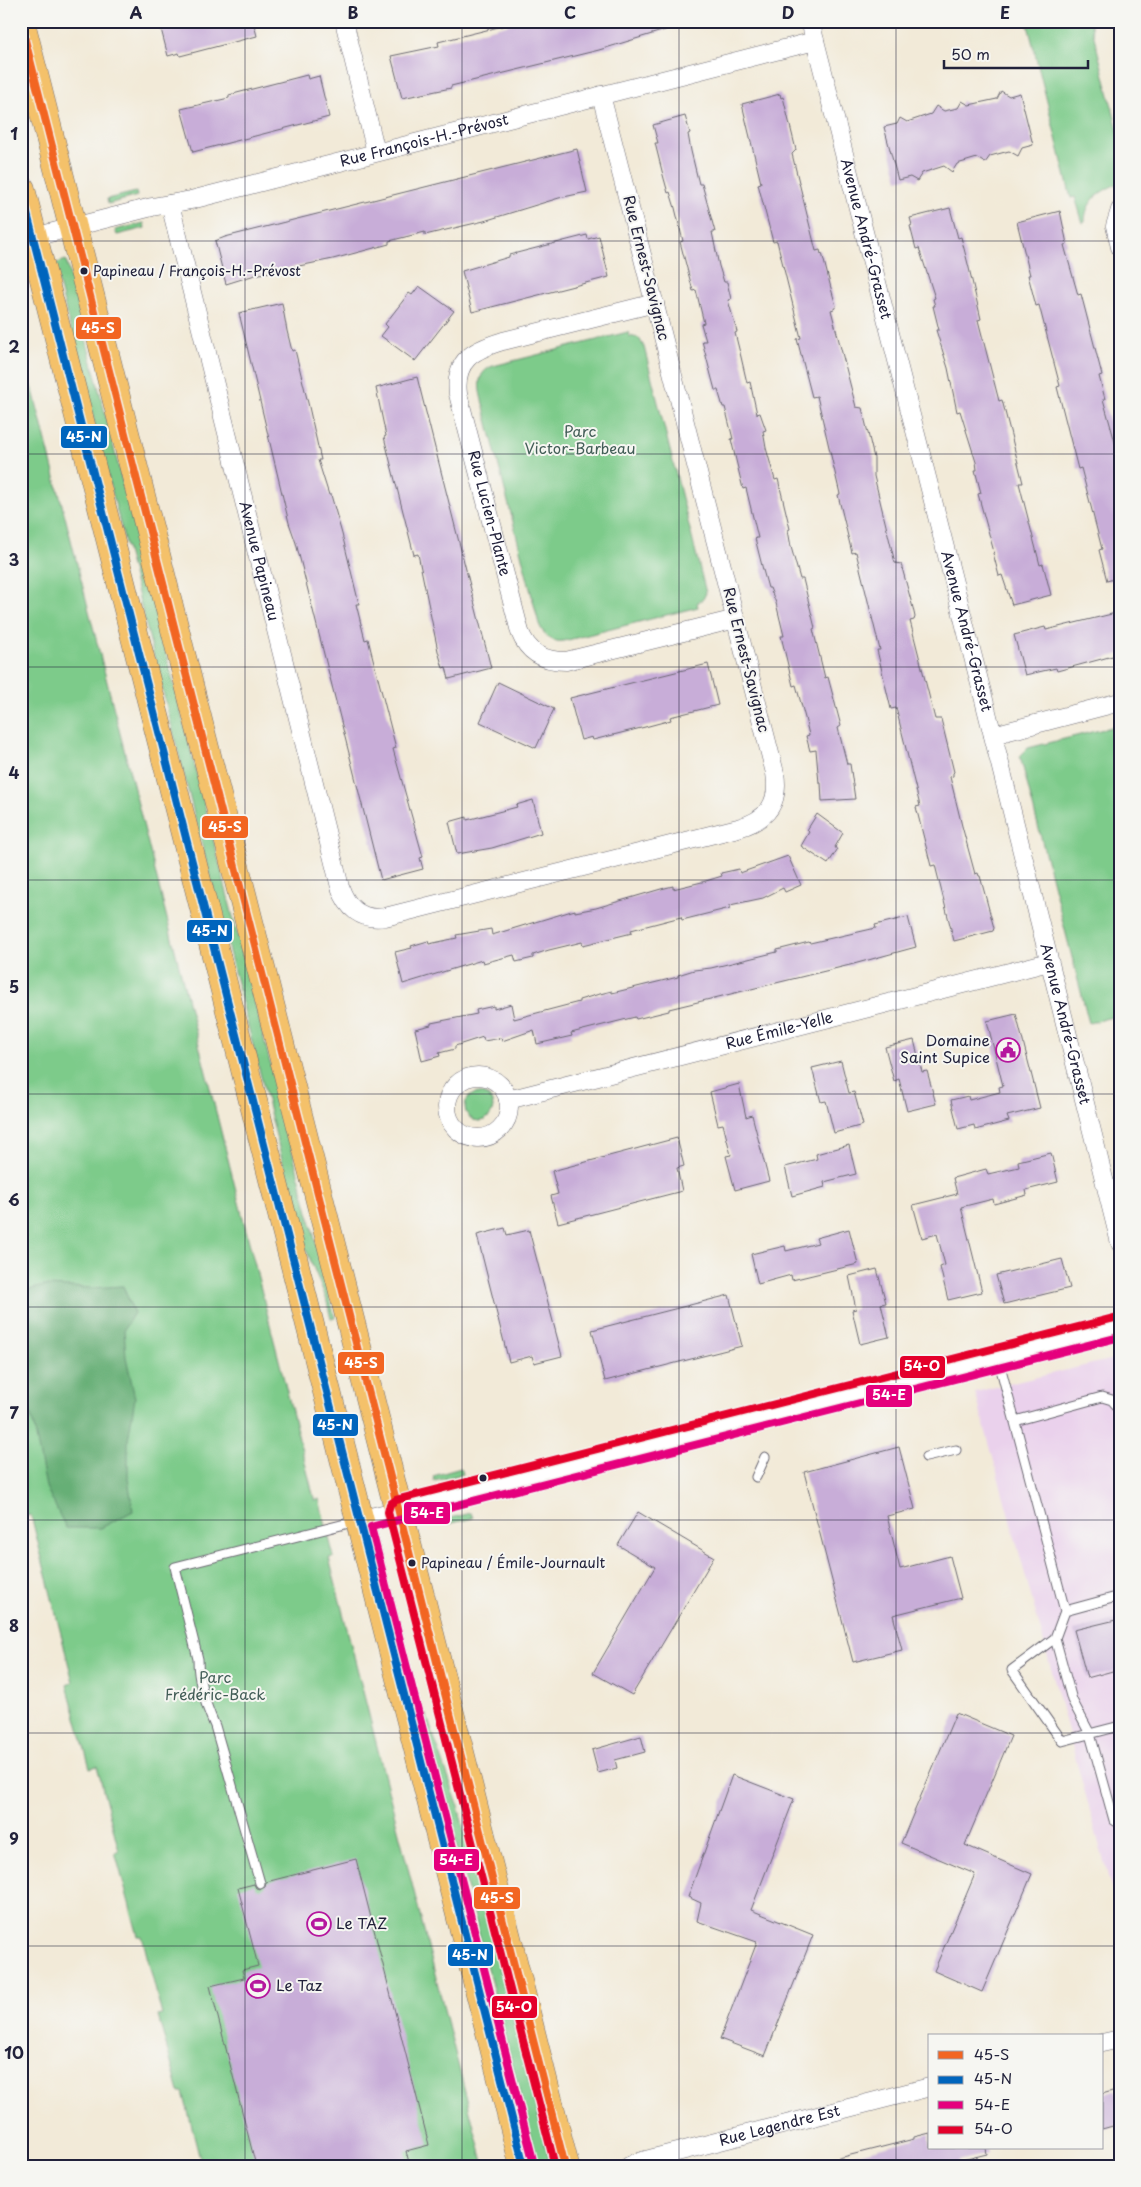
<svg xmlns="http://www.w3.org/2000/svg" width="1141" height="2187" viewBox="0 0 1141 2187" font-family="'Playpen Sans',sans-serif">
	<rect width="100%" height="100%" fill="#f6f6f2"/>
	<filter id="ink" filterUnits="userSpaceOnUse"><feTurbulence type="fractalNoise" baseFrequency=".02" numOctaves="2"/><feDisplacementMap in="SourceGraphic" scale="10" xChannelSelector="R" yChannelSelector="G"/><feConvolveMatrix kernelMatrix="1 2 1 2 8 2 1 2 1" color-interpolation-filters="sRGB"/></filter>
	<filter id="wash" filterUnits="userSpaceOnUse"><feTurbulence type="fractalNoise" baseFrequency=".0096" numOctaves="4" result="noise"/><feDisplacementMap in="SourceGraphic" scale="20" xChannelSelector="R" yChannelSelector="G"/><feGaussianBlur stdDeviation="1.12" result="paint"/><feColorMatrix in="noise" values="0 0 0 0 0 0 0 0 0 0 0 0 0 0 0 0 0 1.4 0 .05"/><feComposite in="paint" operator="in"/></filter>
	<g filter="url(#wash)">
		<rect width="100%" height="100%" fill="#f2ead8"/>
		<path fill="#ead1ec" d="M1117 1358 1120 1367V1920L975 1392Z"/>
		<path fill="#7dcb8a" stroke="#507662" d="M1027 21H1090L1120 138V183C1101 190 1085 201 1085 222L1083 223 1075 197 1071 198Z
			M136 192 137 196 108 204 107 199Z
			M144 223 145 228 117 235 115 230Z
			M66 260 335 1318 331 1319 326 1298 303 1242 54 264Z
			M628 332 629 336 639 338 644 347 706 593 703 599 697 603 698 607 564 641C552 643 544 636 539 624L482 400C478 386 477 372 493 366Z
			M21 343 314 1498 315 1501 319 1499 334 1557 329 1558 484 2166H202L183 2092H179L158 2016 162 2015 142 1936H138L115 1852 119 1851 97 1766 90 1768 67 1685 73 1682 31 1515 25 1516 21 1501Z
			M1120 725V1015L1089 1023 1020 756 1028 748Z
			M465 1107a14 14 0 1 1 28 0a14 14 0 1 1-28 0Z
			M461 1468 463 1474 434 1481 433 1476Z
			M471 1513 473 1518 444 1525 443 1520Z
			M423 1714H426L457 1802 551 2166H538Z"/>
		<path fill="#66af76" stroke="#446858" d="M44 1286 91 1288 123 1286 134 1313 124 1329 126 1357 135 1398 128 1440V1479L133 1511 101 1528H66L46 1487 34 1427 21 1382V1292Z"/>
		<g id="blocks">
			<path fill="#c8add8" d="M159 21H253L257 36 180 56 179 53 168 56Z
				M523 21H684L685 24 599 50 451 86V88L402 98 391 56 439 46 438 42Z
				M307 75 308 79 319 76 329 117 193 152 181 109 229 98V95Z
				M1001 91 1009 96 1020 93 1033 145 1022 148 1018 156 1009 151 990 156 985 163 977 158 957 164 952 172 944 166 922 173 917 181 910 177 898 180 884 127 897 124 900 118 907 122 931 114 936 106 944 111 958 108 962 101 969 105 997 99Z
				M780 94 781 98 783 97 796 150 792 154 816 251 820 250 821 254 822 253 832 292 836 306 834 309 831 310 856 407 862 408 874 458V476L895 563 901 564 913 608 915 617 914 620 910 621 935 719H941L954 772 953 773V776L950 777 962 826 975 874 978 873 979 876H980L994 928 993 931 954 941 935 865 931 866 916 807 920 806 896 708 891 709 877 650H880L856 552 852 553 838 495 840 494 817 396 812 397 797 339 801 338 777 241 773 242 758 184 761 183 742 104Z
				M685 116 690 133 688 134 691 151 699 184H702L715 232H712L719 266 724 282H727L731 299 728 300 737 332 735 333 741 357 747 383 750 382 757 414 760 413 766 430 763 431 766 448 775 480 778 479 790 529 788 530 791 547 800 579H803L815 628 813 629 825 678 828 677 841 726 838 728 847 764H850L855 799 822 801 821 783H819L816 750 810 751 806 736 809 735 805 718 796 685 793 686 781 636H784L776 603 770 588H768L763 570 755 538H758L746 488 743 489 735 456 731 439H733L725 407H723L718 390H715L702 341H706L701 324 704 323 696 290 693 291 680 242 683 241 675 208 670 192 668 193 663 175 655 143H658L653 125Z
				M577 149 587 192 559 198 484 221 425 235V232L389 241V244L333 259 255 275 226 284 215 241 225 237Z
				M950 208 958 238 961 237 969 268 981 319 978 320 999 401 1002 400 1010 431 1023 483H1019L1040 565 1043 564 1051 595 1012 605 1002 575 999 576 993 553 994 552 978 494 981 493 975 470H977L976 462 960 411 957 412 948 368 936 330H939L933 306H935L933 299 935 298 919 248 916 249 910 226 912 225 910 218Z
				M1060 211 1067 244 1064 245 1078 295 1081 294 1102 375 1099 376 1105 399H1103L1120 460V577L1107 581 1099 550 1102 549 1081 468 1078 469 1057 387 1060 386 1039 305 1036 306 1028 275H1030L1017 222Z
				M587 235 588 239 599 236 609 277 472 312 462 271 509 257V255Z
				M419 286 454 311 415 361 381 336 388 327 385 324 409 293 412 295Z
				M282 303 287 331 292 351 295 350 309 407 321 460H318L329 495H331L342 534 359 604H356L365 640 368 639 371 651 396 748 393 749 423 857 420 858 423 869 381 880 296 543 289 523 239 313Z
				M417 377 491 668 449 679 446 667 443 668 438 651 418 554 414 555 384 437 386 436 376 388Z
				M1120 612V654L1057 671 1056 668 1025 675 1014 635 1045 627 1046 630Z
				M708 664 718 705 670 717 671 720 645 727 593 740 592 737 581 740 570 698Z
				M498 682 554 709 536 748 480 722Z
				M533 800 541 833 492 848 457 854 449 822 467 817V820L517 807 516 805Z
				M817 814 843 833 835 847 837 850 828 864 801 846 809 832 807 830Z
				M788 856 801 885 785 892 783 888 763 898 730 905V908L682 920 681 917 631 930 632 933 583 945 582 942 549 950 533 955V958L516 962 514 955 483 963 482 960 403 984 395 952 412 948 411 946 428 941 429 944 457 938 456 935 491 929 492 935 575 910V912L596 908 661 889 673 886V889L706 881 722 876 721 873 739 869 740 873Z
				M908 917 916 947 850 965 669 1009V1011L636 1019 635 1017 571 1033 572 1036 537 1044 534 1030 502 1041 501 1038 484 1041 483 1037 455 1046V1049L439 1053 440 1056 422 1061 415 1029 431 1025V1023L477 1014 476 1010 494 1006V1009L511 1004 514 1019 579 1002V1000L596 995 612 991V993L678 977V975L694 970 711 968 777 952V950L809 942 810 943 876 928 875 925Z
				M1016 1014 1040 1108 1007 1116 1009 1121 975 1130 974 1125 958 1129 951 1100 968 1096 969 1100 1000 1092 999 1087 1003 1086 987 1021Z
				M914 1040 922 1072 927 1071 936 1104 907 1111 899 1079 894 1081 885 1047Z
				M841 1061 849 1093 854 1092 863 1125 834 1133 826 1101 821 1102 812 1068Z
				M739 1084 746 1117 752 1115 769 1181 735 1190 726 1156 731 1155 723 1124 718 1125 710 1092Z
				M677 1138 684 1166 677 1168 682 1191 558 1223 551 1196 558 1194 552 1171Z
				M849 1145 856 1174 824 1182 825 1187 792 1196 785 1167 817 1159 816 1154Z
				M1051 1153 1058 1182 1026 1190 1027 1195 994 1204 993 1199 961 1207 982 1292 948 1300 940 1267 945 1265 937 1234 922 1238 913 1205 957 1194 953 1178 986 1169 988 1174 1019 1167 1018 1161Z
				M505 1228 507 1235 529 1230 562 1356 534 1363 532 1356 509 1362 477 1235Z
				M849 1229 858 1264 792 1280 791 1275 758 1284 751 1254 785 1246 786 1251 818 1243 816 1238Z
				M1062 1259 1070 1288 1004 1304 996 1275Z
				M877 1269 886 1303 881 1304 889 1337 860 1344 852 1310 856 1309 849 1276Z
				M729 1295 742 1346 605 1381 592 1330Z
				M899 1447 915 1509 887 1516 900 1569 950 1556 961 1598 893 1615 902 1650 853 1662 804 1472Z
				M638 1512 714 1557 632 1695 593 1673 655 1567 618 1545Z
				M1120 1619V1669L1087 1678 1074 1630Z
				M956 1713 1011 1736 965 1845 1032 1874 982 1992 934 1971 975 1874 901 1843Z
				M641 1736 645 1752 615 1760 617 1768 598 1773 592 1750Z
				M732 1775 794 1799 751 1910 813 1935 765 2056 720 2039 757 1942 697 1921 701 1903 688 1897Z
				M356 1859 429 2145 406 2151 410 2166H256L210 1986 244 1978 242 1970 258 1966 238 1888 254 1884 256 1888 261 1889 265 1887 266 1882Z
				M1116 2090 1120 2104V2124L1102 2129V2094Z
				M930 2133V2148H986L987 2154 958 2161 959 2166H831V2160L914 2139V2137Z"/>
		</g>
	</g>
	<g filter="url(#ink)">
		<use href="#blocks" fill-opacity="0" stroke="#6b6872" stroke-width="1"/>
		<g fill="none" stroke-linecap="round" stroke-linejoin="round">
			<g stroke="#6b6872" stroke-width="11">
				<path id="lane" d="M998 1358 1065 1611 1120 1596
					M1015 1421 1102 1397 1112 1400 1118 1407 1120 1416
					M926 1457 956 1450
					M756 1477 765 1457
					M1065 1611 1055 1638 1072 1700 1090 1734 1114 1820 1120 1824
					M1055 1638 1012 1670 1062 1741 1120 1726
					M260 1883 215 1726C206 1706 198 1681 198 1659L175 1567 357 1521"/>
			</g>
			<g stroke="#6b6872" stroke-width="19">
				<g id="street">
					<path d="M344 21 376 152"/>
					<path id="s1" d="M810 21 982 692 1120 1243"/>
					<path id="s2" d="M170 204 340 887C347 908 361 921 385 917L738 828C767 820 780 804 775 773L601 95"/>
					<path d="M1120 210 1115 226 1120 247"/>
					<path id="s3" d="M34 237 152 207 191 200 815 41"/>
					<path id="s4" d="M655 303 503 341C473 350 454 360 458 394L520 632C528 653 544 661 566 661L736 619"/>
					<path d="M993 735 1120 702"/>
					<circle cx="478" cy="1107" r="31"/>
					<path id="s5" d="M508 1100 1049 962"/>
					<path d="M359 1520 1120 1327"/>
					<path d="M1102 2043 1120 2039"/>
					<path id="s6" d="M629 2166 638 2162 930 2087"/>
				</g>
			</g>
			<g stroke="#6b6872" stroke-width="29">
				<path id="primary" d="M21 23 565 2166
					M21 189 524 2166"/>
			</g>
			<use href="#lane" stroke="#fff" stroke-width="9"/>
			<use href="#street" stroke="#fff" stroke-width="18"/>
			<use href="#primary" stroke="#f4c16a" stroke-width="28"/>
			<g stroke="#f6f6f2" stroke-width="11">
				<path id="bus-1" d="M21 24 565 2166"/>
			</g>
			<g stroke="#f6f6f2" stroke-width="11">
				<path id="bus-2" d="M21 190 524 2166"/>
			</g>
			<g stroke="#f6f6f2" stroke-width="11">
				<path id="bus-3" d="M534 2164 371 1527 1120 1337"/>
			</g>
			<g stroke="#f6f6f2" stroke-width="11">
				<path id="bus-4" d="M555 2166 388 1512 390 1504 396 1500 1118 1317"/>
			</g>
			<use href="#bus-1" stroke="#f26522" stroke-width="8"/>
			<use href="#bus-2" stroke="#0065bd" stroke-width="8"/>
			<use href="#bus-3" stroke="#e5007d" stroke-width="8"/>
			<use href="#bus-4" stroke="#e4002b" stroke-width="8"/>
		</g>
	</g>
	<path fill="none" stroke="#22223b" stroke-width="1" stroke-opacity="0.55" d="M245 21V2166M462 21V2166M679 21V2166M896 21V2166M21 241H1120M21 454H1120M21 667H1120M21 880H1120M21 1094H1120M21 1307H1120M21 1520H1120M21 1733H1120M21 1946H1120"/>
	<defs>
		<g id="civic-ring" transform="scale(1.25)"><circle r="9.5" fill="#f6f6f2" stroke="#b5179e" stroke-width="1.5"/><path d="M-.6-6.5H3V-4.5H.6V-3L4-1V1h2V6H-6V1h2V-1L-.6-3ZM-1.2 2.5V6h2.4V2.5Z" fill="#b5179e"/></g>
		<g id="stadium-ring" transform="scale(1.25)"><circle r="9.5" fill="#f6f6f2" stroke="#b5179e" stroke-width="1.5"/><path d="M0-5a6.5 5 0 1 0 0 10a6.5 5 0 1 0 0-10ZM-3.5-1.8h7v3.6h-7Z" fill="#b5179e"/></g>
	</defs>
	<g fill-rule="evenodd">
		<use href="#civic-ring" x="1008" y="1050"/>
		<use href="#stadium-ring" x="319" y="1924"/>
		<use href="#stadium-ring" x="258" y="1986"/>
	</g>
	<g fill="#22223b" stroke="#f6f6f2" stroke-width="2">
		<circle cx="84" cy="271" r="4.5"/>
		<circle cx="483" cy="1478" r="4.5"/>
		<circle cx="412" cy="1563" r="4.5"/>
	</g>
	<g text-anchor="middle" stroke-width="4" stroke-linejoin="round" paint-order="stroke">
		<g font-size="14" fill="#22223b" stroke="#f6f6f2" text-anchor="start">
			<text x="93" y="276">Papineau / François-H.-Prévost</text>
			<text x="421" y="1568">Papineau / Émile-Journault</text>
		</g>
		<g font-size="15" fill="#22223b" stroke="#f6f6f2">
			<text dy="5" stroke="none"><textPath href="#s3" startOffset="402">Rue François-H.-Prévost</textPath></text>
			<text dy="5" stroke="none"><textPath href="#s1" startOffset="225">Avenue André-Grasset</textPath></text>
			<text transform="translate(646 268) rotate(76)" y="5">Rue Ernest-Savignac</text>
			<text dy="5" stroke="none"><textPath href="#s4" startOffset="358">Rue Lucien-Plante</textPath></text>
			<text dy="5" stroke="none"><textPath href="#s2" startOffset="368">Avenue Papineau</textPath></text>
			<text dy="5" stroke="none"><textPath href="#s1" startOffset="630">Avenue André-Grasset</textPath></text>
			<text transform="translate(746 660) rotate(76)" y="5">Rue Ernest-Savignac</text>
			<text dy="5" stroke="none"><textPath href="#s1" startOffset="1035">Avenue André-Grasset</textPath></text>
			<text dy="5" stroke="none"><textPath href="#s5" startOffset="280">Rue Émile-Yelle</textPath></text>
			<text dy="5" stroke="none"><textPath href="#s6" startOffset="156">Rue Legendre Est</textPath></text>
		</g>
		<g font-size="15" fill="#425d57" stroke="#f6f6f2">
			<text x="580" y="437">Parc<tspan x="580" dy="17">Victor-Barbeau</tspan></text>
			<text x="215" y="1683">Parc<tspan x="215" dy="17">Frédéric-Back</tspan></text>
		</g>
		<g font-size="15" fill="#22223b" stroke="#f6f6f2" text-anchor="start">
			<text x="990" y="1046" text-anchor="end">Domaine<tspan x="990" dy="17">Saint Supice</tspan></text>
			<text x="336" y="1929">Le TAZ</text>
			<text x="276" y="1991">Le Taz</text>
		</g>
	</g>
	<g stroke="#f6f6f2" stroke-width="2">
		<rect x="75" y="316" width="47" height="24" rx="5" fill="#f26522"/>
		<rect x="60" y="425" width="48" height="24" rx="5" fill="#0065bd"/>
		<rect x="201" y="815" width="48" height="24" rx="5" fill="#f26522"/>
		<rect x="186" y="919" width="47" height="24" rx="5" fill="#0065bd"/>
		<rect x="337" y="1351" width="48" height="24" rx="5" fill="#f26522"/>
		<rect x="899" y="1355" width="47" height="24" rx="5" fill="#e4002b"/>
		<rect x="865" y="1384" width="48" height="24" rx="5" fill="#e5007d"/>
		<rect x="312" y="1413" width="47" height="24" rx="5" fill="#0065bd"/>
		<rect x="403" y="1501" width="48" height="24" rx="5" fill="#e5007d"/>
		<rect x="433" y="1848" width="47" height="24" rx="5" fill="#e5007d"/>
		<rect x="473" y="1886" width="48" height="24" rx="5" fill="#f26522"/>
		<rect x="447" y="1943" width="47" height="24" rx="5" fill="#0065bd"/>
		<rect x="491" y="1995" width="47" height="24" rx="5" fill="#e4002b"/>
	</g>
	<g font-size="14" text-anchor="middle" font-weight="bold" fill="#fff">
		<text x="98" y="333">45-S</text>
		<text x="84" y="442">45-N</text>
		<text x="225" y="832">45-S</text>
		<text x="210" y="936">45-N</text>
		<text x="361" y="1368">45-S</text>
		<text x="922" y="1371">54-O</text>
		<text x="889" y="1400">54-E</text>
		<text x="335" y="1430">45-N</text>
		<text x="427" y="1518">54-E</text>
		<text x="456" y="1865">54-E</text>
		<text x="497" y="1903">45-S</text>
		<text x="470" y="1960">45-N</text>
		<text x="514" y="2012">54-O</text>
	</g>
	<rect width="1141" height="2187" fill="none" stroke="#f6f6f2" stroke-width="55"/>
	<rect x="928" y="2034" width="175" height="115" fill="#f6f6f2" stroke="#a1a1a9"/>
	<rect x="938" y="2051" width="25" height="8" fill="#f26522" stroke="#a1a1a9"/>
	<text x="974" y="2060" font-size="15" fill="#22223b">45-S</text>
	<rect x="938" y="2076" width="25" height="8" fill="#0065bd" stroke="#a1a1a9"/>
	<text x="974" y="2084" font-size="15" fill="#22223b">45-N</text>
	<rect x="938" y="2101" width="25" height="8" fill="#e5007d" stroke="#a1a1a9"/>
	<text x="974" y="2110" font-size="15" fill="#22223b">54-E</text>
	<rect x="938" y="2126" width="25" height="8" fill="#e4002b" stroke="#a1a1a9"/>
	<text x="974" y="2134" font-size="15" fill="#22223b">54-O</text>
	<path d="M944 60v8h144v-8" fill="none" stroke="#22223b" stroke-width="2.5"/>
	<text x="951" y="60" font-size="15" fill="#22223b" stroke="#f6f6f2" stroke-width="4" paint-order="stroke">50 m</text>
	<rect x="28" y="28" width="1086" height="2132" fill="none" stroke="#22223b" stroke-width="2"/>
	<g font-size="16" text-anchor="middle" font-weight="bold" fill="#22223b">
		<text x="136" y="19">A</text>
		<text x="353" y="19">B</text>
		<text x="570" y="19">C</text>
		<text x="788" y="19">D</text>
		<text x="1005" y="19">E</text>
		<text x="14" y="140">1</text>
		<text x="14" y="353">2</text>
		<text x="14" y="566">3</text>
		<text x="14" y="779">4</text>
		<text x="14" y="993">5</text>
		<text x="14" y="1206">6</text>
		<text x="14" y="1419">7</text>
		<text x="14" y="1632">8</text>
		<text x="14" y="1845">9</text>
		<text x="14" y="2059">10</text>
	</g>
</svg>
